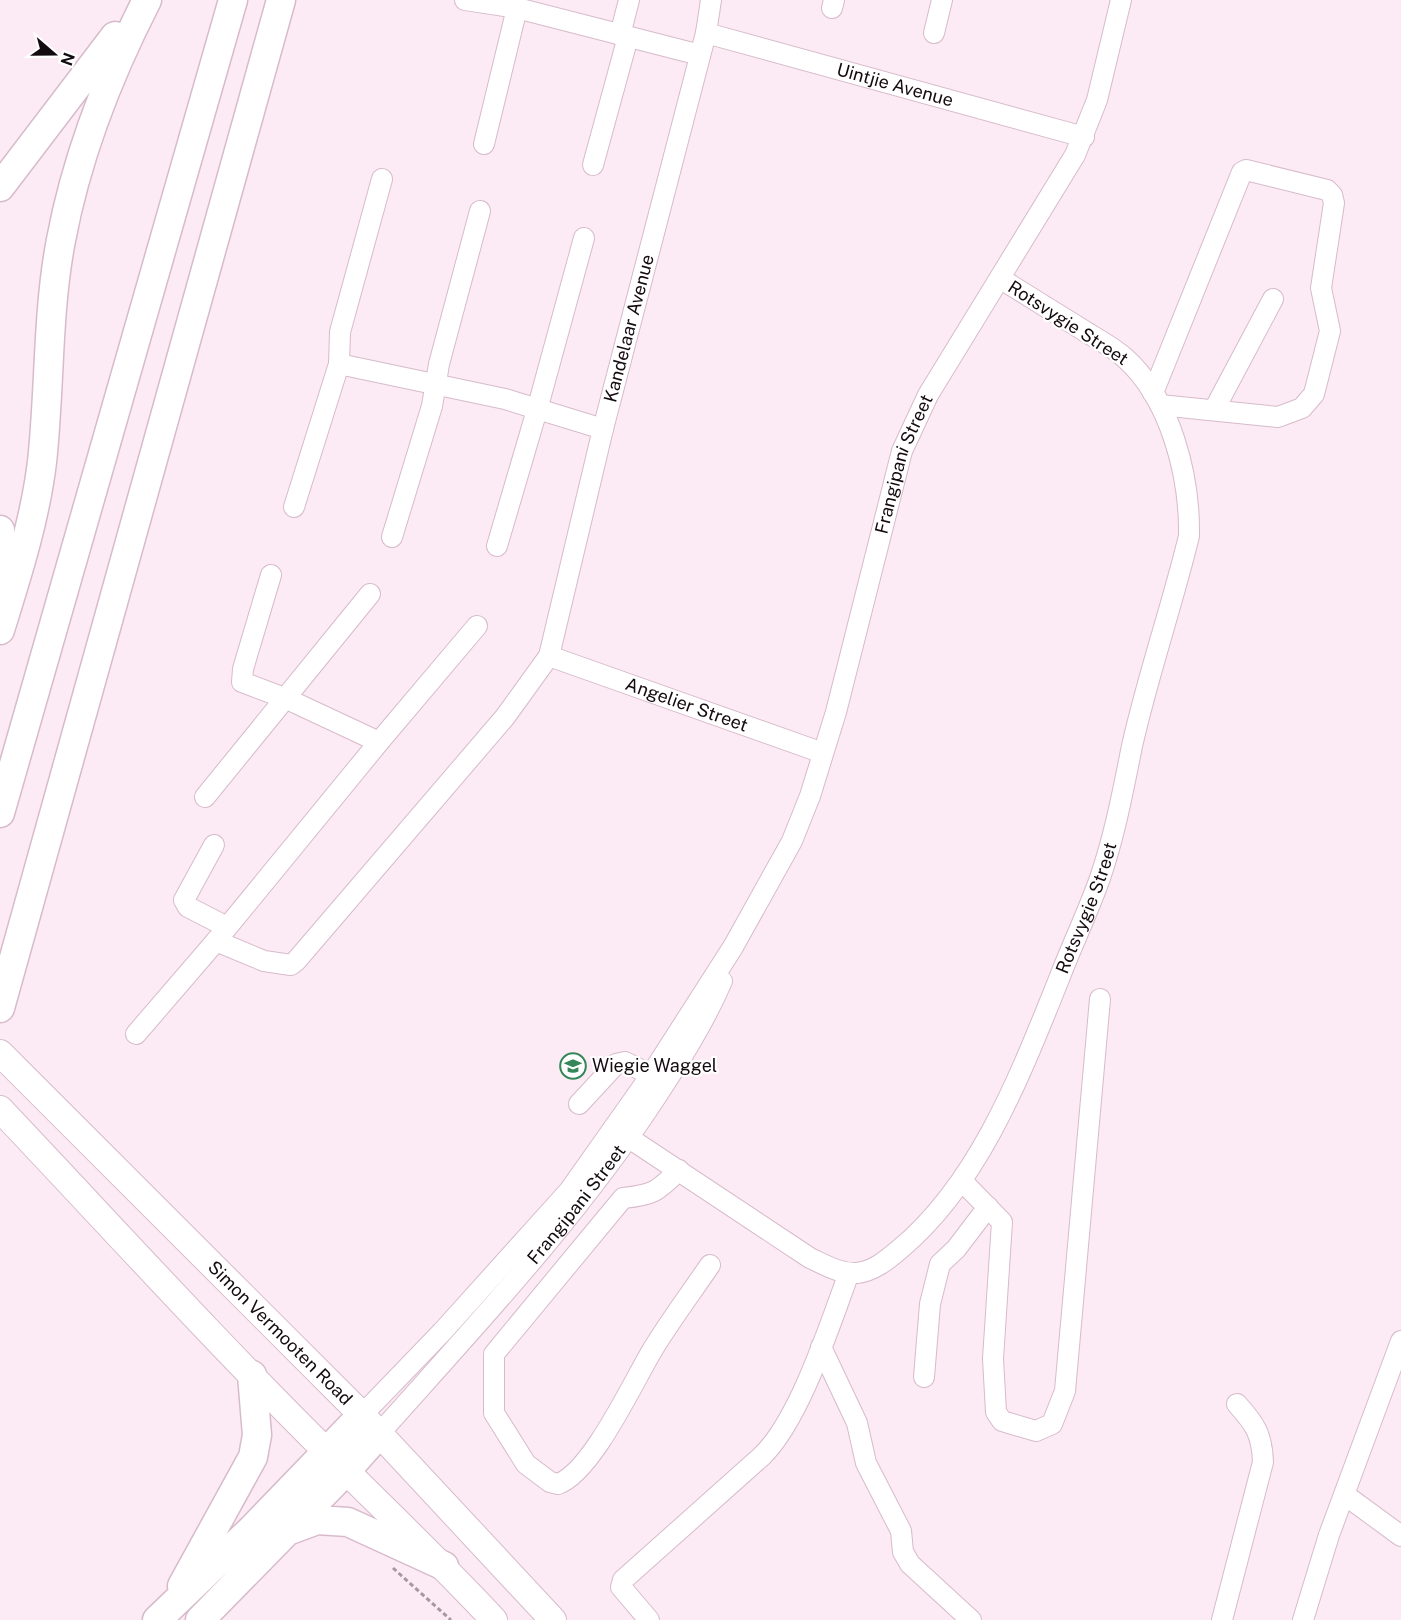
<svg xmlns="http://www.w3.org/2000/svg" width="1401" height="1620" viewBox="0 0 1401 1620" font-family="'Public Sans',sans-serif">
	<rect width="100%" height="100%" fill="#fceaf4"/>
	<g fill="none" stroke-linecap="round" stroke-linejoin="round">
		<g stroke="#d7bbcb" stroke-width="22">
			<g id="minor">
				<path d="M465 0 517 8 700 55"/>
				<path d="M832 8 834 0"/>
				<path id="s1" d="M706 33 1084 137"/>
				<path d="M934 33 942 0"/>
				<path d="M620 35 629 0"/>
				<path d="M484 144 517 8"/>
				<path d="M593 165 628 37"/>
				<path d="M339 364 340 332 382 179"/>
				<path d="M1153 393 1242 172 1246 170 1327 190 1332 195 1334 203 1321 288 1330 331 1314 394 1302 408 1278 417 1160 405"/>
				<path d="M1214 410 1273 299"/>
				<path d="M294 507 339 364 505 399 603 429"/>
				<path d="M392 537 432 406 439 364 480 211"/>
				<path d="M497 546 537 410 584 238"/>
				<path d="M271 575 243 669 242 682 287 699 379 742"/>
				<path id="s2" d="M549 656 823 753"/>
				<path d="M205 797 370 594"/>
				<path d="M214 845 184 900 188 907 227 927"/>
				<path d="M216 941 379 742 477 626"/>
				<path id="s3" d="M136 1034 216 941 264 961 291 965 296 961 505 717 549 656 603 429 706 33 711 0"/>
				<path d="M579 1104 616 1064 625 1062 651 1075"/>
				<path id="s4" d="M614 1128 810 1258C825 1265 840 1274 857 1273 874 1271 887 1260 900 1249 980 1182 1021 1073 1059 979 1072 945 1088 912 1100 878 1115 834 1123 791 1132 746 1148 675 1172 606 1189 536 1190 477 1171 399 1125 358 1113 347 1097 339 1083 330 1056 313 1028 296 1001 279"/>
				<path d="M679 1170C657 1192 653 1195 623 1198L494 1354V1413L526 1464 550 1482 558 1484C592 1472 633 1382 653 1349 670 1321 691 1293 710 1265"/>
				<path d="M962 1181 1002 1222 993 1359 996 1412 1002 1421 1036 1431 1052 1424 1065 1391 1100 999"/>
				<path d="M821 1347 857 1423 866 1463 901 1531 903 1552 910 1564 971 1620"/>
				<path d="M924 1377 930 1304 940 1264 956 1249 988 1207"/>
				<path id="s5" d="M362 1415 442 1332 569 1191 651 1075 733 947 792 841 810 796 836 712 902 451 928 395 1075 155 1097 100 1121 0"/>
				<path id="s6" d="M379 1434C475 1326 575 1220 654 1100 679 1062 704 1023 722 981"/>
				<path d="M1345 1495 1401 1536"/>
				<path d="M649 1620 621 1587 623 1580 762 1456C800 1419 830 1324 849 1273"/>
				<path d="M1222 1620 1263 1462C1262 1434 1255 1424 1237 1404"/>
				<path d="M1303 1620 1329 1535 1401 1341"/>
			</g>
		</g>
		<g stroke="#d7bbcb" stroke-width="28">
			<g id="major">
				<path id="s7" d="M0 1053 362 1415 553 1620"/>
				<path d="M0 1109C109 1224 215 1341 327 1452 383 1508 440 1562 494 1620"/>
			</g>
		</g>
		<g stroke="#d7bbcb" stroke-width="31">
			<path id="highway" d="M0 187 115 36
				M0 530 1 596
				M0 630C17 575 35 520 42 462 50 389 47 312 61 240 77 155 108 76 147 0
				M0 813 233 0
				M0 1008 281 0
				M290 1530 317 1520 348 1522 444 1566
				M182 1586 253 1457 257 1435 252 1375
				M157 1620 252 1529 362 1415
				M200 1620 346 1471 379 1434"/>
		</g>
		<path stroke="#a698a0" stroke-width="3" stroke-dasharray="4.5 3" stroke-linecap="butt" d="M393 1568 451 1620"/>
		<use href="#minor" stroke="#fff" stroke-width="20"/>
		<use href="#major" stroke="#fff" stroke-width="26"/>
		<use href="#highway" stroke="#fff" stroke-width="28"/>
	</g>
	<defs>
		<g id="school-ring" transform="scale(1.35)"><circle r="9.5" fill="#fff" stroke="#358658" stroke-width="1.5"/><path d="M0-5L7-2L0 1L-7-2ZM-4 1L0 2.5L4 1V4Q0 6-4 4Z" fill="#358658"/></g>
	</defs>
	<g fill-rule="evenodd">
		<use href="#school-ring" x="573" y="1066"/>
	</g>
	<g text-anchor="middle" stroke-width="4.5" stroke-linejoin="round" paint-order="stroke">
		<g font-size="18" fill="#140b10" stroke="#fff">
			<text dy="6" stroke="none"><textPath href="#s1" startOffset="196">Uintjie Avenue</textPath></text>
			<text transform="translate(1068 323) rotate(33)" y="6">Rotsvygie Street</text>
			<text dy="6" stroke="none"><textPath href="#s3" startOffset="942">Kandelaar Avenue</textPath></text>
			<text dy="6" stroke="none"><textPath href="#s5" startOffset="1114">Frangipani Street</textPath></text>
			<text dy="6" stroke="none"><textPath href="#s2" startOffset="146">Angelier Street</textPath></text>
			<text dy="6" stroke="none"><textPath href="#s4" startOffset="728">Rotsvygie Street</textPath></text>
			<text dy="6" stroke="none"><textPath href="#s6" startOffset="303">Frangipani Street</textPath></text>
			<text dy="6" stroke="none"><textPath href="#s7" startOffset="396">Simon Vermooten Road</textPath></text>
		</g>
		<g font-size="18" fill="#140b10" stroke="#fff" text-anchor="start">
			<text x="592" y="1072">Wiegie Waggel</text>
		</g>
	</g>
	<g transform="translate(54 54) rotate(110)" stroke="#ffffff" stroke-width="4.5" paint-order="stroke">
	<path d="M0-4.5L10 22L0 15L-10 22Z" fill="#140b10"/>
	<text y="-9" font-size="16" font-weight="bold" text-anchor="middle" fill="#140b10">N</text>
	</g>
</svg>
